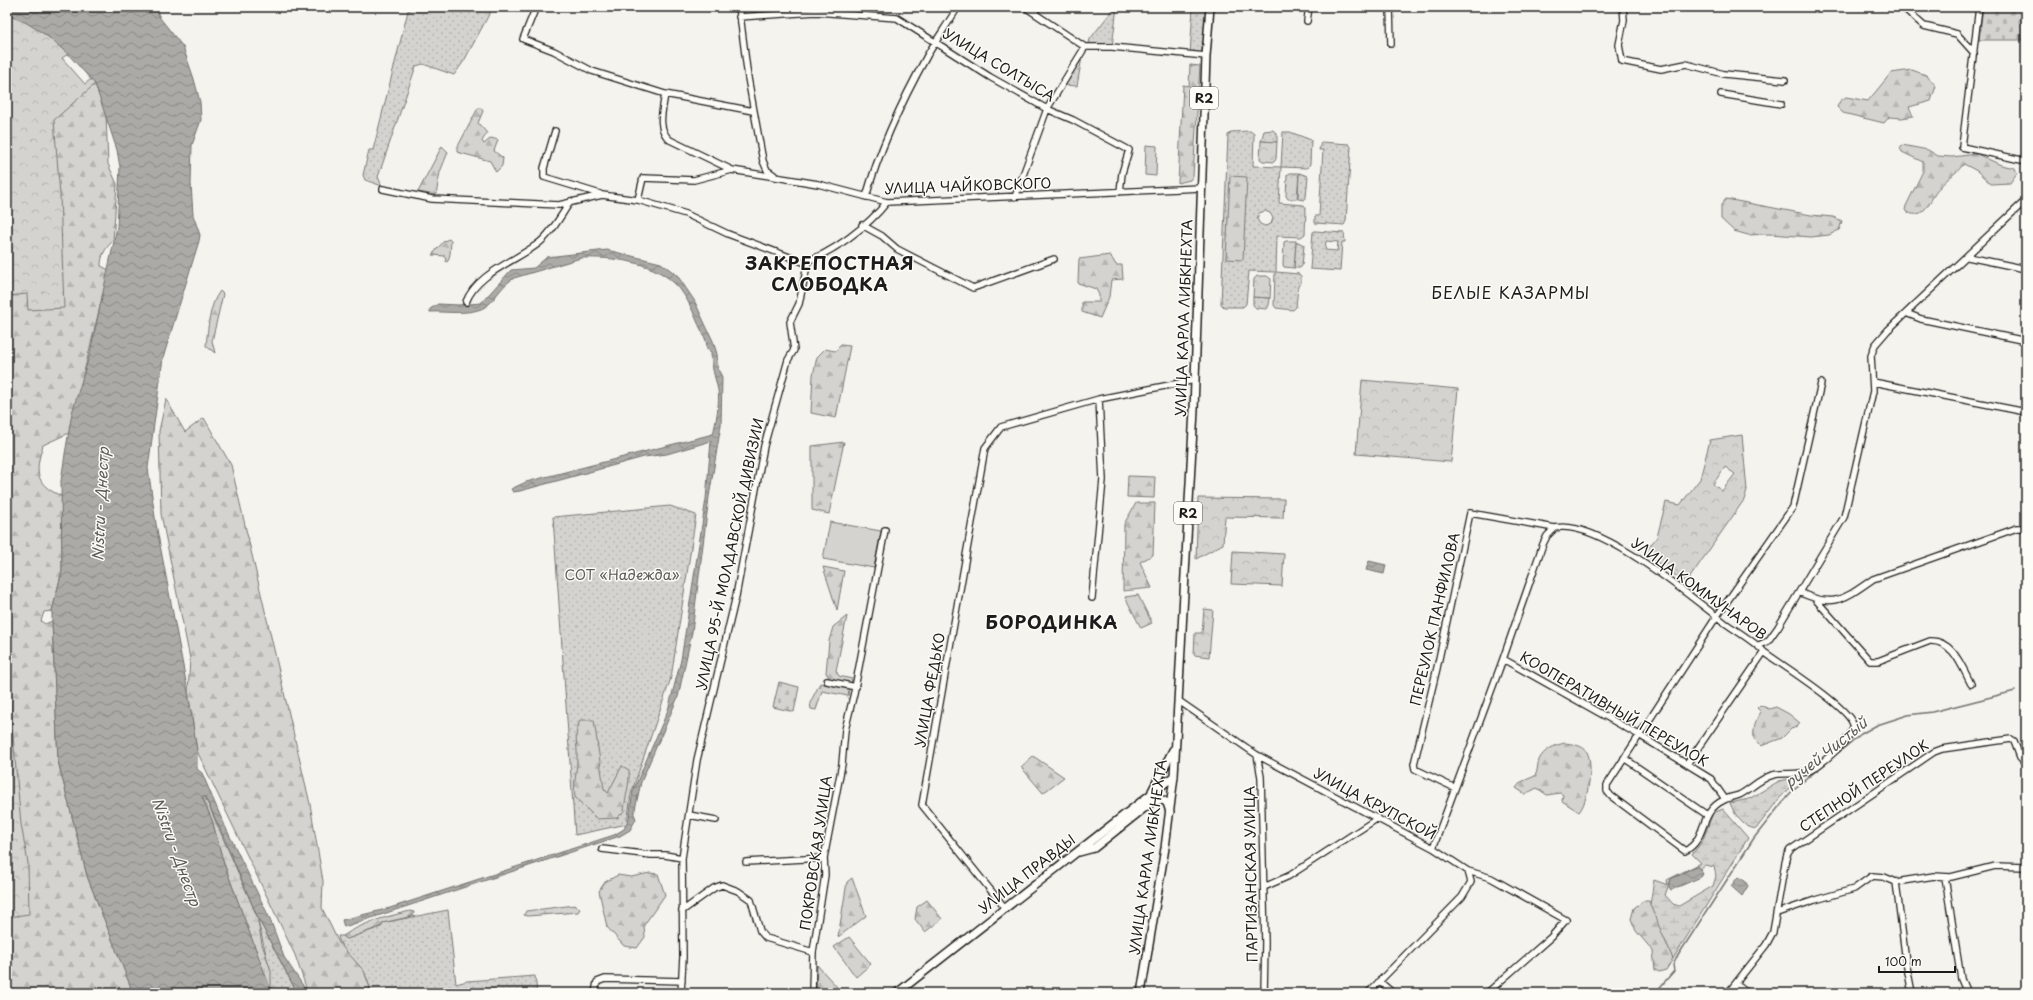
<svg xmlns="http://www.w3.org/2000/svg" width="2033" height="1000" viewBox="0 0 2033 1000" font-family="'Playpen Sans',sans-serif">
	<defs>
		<pattern id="grass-dots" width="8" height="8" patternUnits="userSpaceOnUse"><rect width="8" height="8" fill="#d4d3cf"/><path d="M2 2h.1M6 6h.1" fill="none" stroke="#b5b5b1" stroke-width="1.8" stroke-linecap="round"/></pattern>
		<pattern id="forest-firs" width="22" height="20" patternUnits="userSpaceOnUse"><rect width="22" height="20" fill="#d4d3cf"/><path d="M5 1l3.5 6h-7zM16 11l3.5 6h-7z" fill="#b5b5b1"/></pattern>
		<pattern id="wetland-marsh" width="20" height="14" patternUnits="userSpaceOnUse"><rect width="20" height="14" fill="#d4d3cf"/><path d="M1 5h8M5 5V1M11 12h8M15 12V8" fill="none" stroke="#b5b5b1"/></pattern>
		<pattern id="cemetery-stones" width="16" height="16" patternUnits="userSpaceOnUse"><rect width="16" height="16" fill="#d4d3cf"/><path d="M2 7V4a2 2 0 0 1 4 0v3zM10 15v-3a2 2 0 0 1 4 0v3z" fill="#b5b5b1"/></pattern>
		<pattern id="park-crowns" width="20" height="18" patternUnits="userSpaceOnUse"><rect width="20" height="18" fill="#d4d3cf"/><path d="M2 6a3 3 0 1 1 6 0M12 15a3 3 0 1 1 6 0" fill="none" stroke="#b5b5b1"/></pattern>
		<pattern id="water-waves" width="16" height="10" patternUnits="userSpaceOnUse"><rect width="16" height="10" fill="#abaaa6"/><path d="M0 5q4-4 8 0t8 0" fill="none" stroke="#8a8a86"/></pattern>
	</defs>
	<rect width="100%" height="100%" fill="#f4f3ee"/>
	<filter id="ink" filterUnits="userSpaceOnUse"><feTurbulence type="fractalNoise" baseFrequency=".025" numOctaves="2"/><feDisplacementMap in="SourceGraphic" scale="8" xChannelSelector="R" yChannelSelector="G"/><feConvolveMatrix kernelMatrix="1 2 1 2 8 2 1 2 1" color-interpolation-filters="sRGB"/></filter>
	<g filter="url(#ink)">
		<path fill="url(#grass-dots)" stroke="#787876" fill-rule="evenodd" d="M409 7H493L464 61 454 75 423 64 416 66 378 177 382 186 365 180 363 175 369 150H373Z
			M1115 7H1117L1112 47H1088L1090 39Z
			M1193 7H1210L1206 56 1190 55Z
			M1082 57 1077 86 1065 85Z
			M1273 130 1277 134V142L1261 141 1264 131Z
			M1250 131 1254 134 1253 166 1281 167 1283 132H1290L1311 140 1310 164 1307 168 1281 167 1279 203 1304 205 1306 208 1305 234 1301 237 1277 236 1276 272 1299 274 1301 276V283L1298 286 1296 307 1293 310 1276 308 1274 305 1275 272 1249 271 1246 304 1243 307H1224L1221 304 1228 135 1231 132ZM1265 211 1270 213 1273 218 1271 224 1265 226 1260 224 1257 219 1259 213Z
			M1321 142 1349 144 1351 147 1346 221 1344 225 1315 223V216H1319L1323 150H1319Z
			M1299 173 1308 176 1306 197 1304 200 1298 199Z
			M1315 231 1344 233 1345 242H1342L1340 271 1310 269 1313 232ZM1326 241 1338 242 1337 251 1325 250Z
			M1296 241 1304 245 1302 266 1300 268H1294Z
			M1253 297 1270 298 1269 305 1267 309 1256 308 1253 305Z
			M670 506 696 515 671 678 631 794 627 824 575 835 553 517Z
			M448 910 456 984 467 981 535 976 537 993H369C372 968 342 958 338 936H343L347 939 381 927 382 923Z
			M257 916 297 993 271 992C271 965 262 942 257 916Z"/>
		<path fill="url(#forest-firs)" stroke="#787876" d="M7 15 78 86 95 84 106 114 108 164 117 184 113 241C105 248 101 256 101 266L109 270 69 433 43 445C35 470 34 485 62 496V571L52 611 44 612 41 621 45 624 52 621 58 761 87 876 131 986 125 993H7Z
			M1190 65 1200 66 1193 176 1190 180 1178 183 1183 85 1189 86Z
			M1912 70 1926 75 1936 86 1931 101 1909 107 1913 116 1902 118 1889 117 1884 123 1843 113 1837 107 1840 101 1846 97 1868 101 1891 73Z
			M478 108H481L483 111 478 123 487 133 482 141 484 144 491 138 498 140 494 151 503 158 502 166 496 172 490 161 457 152V148Z
			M1902 145 1928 150 1938 156 1952 157 1977 154 2001 165 2015 168 2017 173 2010 183 1991 184 1977 171 1964 164C1956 174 1944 180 1937 191 1932 197 1926 213 1917 214 1912 215 1909 213 1905 210L1906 206 1923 171V162L1902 152 1900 148Z
			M442 146 448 152 440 172 436 195 418 192Z
			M1230 176 1247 177 1243 260 1226 259Z
			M1726 199 1811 215 1833 217 1842 221 1839 230 1829 235 1811 237 1770 234 1748 235 1734 231 1721 219V205Z
			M449 239 451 241 450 254 448 261 446 262 445 256 432 255 444 241Z
			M1110 255 1116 265H1122L1123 279 1111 280 1109 297 1100 318 1082 312V302H1099V295L1096 289 1078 283 1079 259Z
			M220 291 223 294 212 341 215 353 206 346C208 329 209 305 220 291Z
			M841 345 850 346 836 418 811 413 813 375 817 357 825 349 835 351Z
			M166 399 185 432 204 418 231 465 310 804 323 881 322 908 339 943 364 971 370 988 369 993H308L295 955 197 751 188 692 190 659 161 514 159 431Z
			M844 442 829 514 812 510V446Z
			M1128 476 1155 477 1154 498 1127 497Z
			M1136 503H1155L1153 555 1140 562 1152 588 1123 591 1124 524Z
			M823 567 844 571 837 610Z
			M1138 595 1152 623 1141 628 1125 597Z
			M847 616 836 671 839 676 852 679 851 683 830 679 826 673 829 641 833 627Z
			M820 683 849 689 848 696 822 691 816 710 811 709 810 703Z
			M1760 705 1769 709 1776 707 1789 714 1800 723 1797 727 1791 729 1782 738 1761 746 1754 739C1753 727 1755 721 1761 712L1757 708Z
			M580 720H594L604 789 608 793 622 766 629 770C630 784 625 797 624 811L617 818 597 819 575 797C573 784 577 773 577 760 578 743 573 737 580 720Z
			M1565 743C1572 744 1583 745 1587 752 1594 765 1588 802 1579 812L1562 801 1563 795 1560 793 1547 795 1537 788 1525 794 1516 788 1521 782 1535 776C1538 771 1537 765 1539 760 1543 750 1555 745 1565 743Z
			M1033 756 1064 777 1043 793 1021 767Z
			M650 873 658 874 665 895 644 925 645 937 637 948 624 946 607 927 599 891 605 882 618 875 631 877Z
			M852 878 866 916 838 937 847 882Z
			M927 900 942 919 925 932 915 919 917 907Z
			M1643 901H1649L1673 959 1666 970 1659 972 1655 970 1653 951 1636 931 1631 919 1634 908Z
			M575 905 580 909 578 912 528 916 524 915 526 911Z
			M410 911 414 912 413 916 382 923V926L347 939 343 936C363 922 386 917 410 911Z
			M849 937 871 964 856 977 834 947Z
			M817 965 837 987 824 993H816Z"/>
		<path fill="url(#wetland-marsh)" stroke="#787876" fill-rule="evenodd" d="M1800 777 1778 800 1756 829C1742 827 1735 815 1730 803L1749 799 1779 781Z
			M202 796 205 797 257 916 262 944 271 971V992L223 861 212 820Z
			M1723 809 1748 838 1673 959 1650 905 1654 880 1668 885 1667 880 1701 863 1692 854 1702 842 1713 813ZM1705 865 1714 867 1716 876 1713 886 1679 906 1673 904 1665 895 1671 879 1696 866 1700 869Z"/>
		<path fill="url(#cemetery-stones)" stroke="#787876" d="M1983 7H2026V40H1979Z
			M779 682 799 687 794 712 773 707Z"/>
		<path fill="url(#park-crowns)" stroke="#787876" fill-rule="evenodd" d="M7 15C31 21 50 38 68 54L62 58 85 84 91 79 95 84 54 120 60 195 64 308 28 310 27 294 7 296Z
			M1261 141 1277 142 1276 159 1274 162 1263 161 1260 159Z
			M1290 173H1299L1297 199H1288L1286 196 1287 175Z
			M1286 241H1296L1294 268 1284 267 1283 265 1284 242Z
			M1257 276H1267L1271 279 1270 298 1253 297 1254 279Z
			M1362 380 1458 389 1451 462 1356 454Z
			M1742 435 1747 490 1744 500 1686 583 1644 553 1657 537 1666 502 1680 505 1700 479 1710 440ZM1725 467 1735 474 1722 491 1713 484Z
			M1198 498 1284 499 1283 518 1225 517 1223 544 1196 559Z
			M1233 551 1284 554 1282 586 1231 584Z
			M1204 609 1213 610 1209 657 1194 655 1195 633H1202Z
			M7 670 21 824 28 863 29 914 7 917Z"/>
		<path fill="#d4d3cf" stroke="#787876" d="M1146 145 1157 146 1156 176 1145 175Z
			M830 522 881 531 874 568 823 559Z"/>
		<path fill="url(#water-waves)" stroke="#72716f" d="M7 7H155L160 18 183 47 194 79 200 102 201 120 192 145 191 184 193 215 200 235 199 241 163 358 148 468 156 524 188 692 197 751V769L202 773 222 820 270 919 284 957 308 993H297L257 916 221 831 205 797H202L212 820 223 861 272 993H133L87 876 58 761 52 621V611L62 571 61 481 65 454 72 413 90 353 117 227 120 167 117 150 95 84 68 54 46 35 25 22 7 15Z
			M607 250 661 263 677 275 694 300 713 341 717 354 718 369 722 377 721 425 709 497 692 632 678 697 641 782 634 814 636 819 630 830 620 836 344 927 342 920 390 908 614 835 624 829 629 819 633 791 668 710 681 660 706 499 711 441 667 454 644 457 520 491 513 492 511 489 526 482 713 434C716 422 720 402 718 390 715 377 711 366 711 352L707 349C707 338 701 331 697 321 692 309 684 291 673 282 650 261 612 257 581 258L514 278C503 285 498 294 490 303 477 317 447 311 430 312V309L438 304 458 305 481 303 511 270 534 268 547 257Z
			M1369 561 1386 565 1384 574 1366 570Z
			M1696 866 1700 869 1703 874 1701 877 1671 890 1669 887 1671 879Z
			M1738 877 1745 881 1748 886 1742 896 1731 886Z"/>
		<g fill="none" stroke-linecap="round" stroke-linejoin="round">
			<path stroke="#72716f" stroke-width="1.5" d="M1655 993 1674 971 1673 965 1677 957 1754 838 1785 799 1794 789 1861 734 1877 725 1908 715 1932 712 2015 691"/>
			<g stroke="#1c1c1c" stroke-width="8">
				<path id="minor" d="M536 7 523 39 554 51 592 71 665 94 753 111
					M739 7 748 78 763 161 767 170 774 175
					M1025 7 1085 47
					M1390 7 1391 44
					M1623 7 1624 20 1619 45 1622 61 1661 69 1686 64 1724 74 1785 80
					M1896 7 1906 10 1924 26 1957 34 1974 53
					M1979 7 1962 147 2026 161
					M1035 13 1037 7
					M739 17 816 12 897 18 990 77 1047 109 1073 120 1129 150 1122 173 1120 192
					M1307 21 1309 7
					M1085 47H1112L1206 56
					M665 94C663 109 656 129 670 140L732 170
					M1721 94 1781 104
					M555 131 544 168V177L600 194
					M383 189 432 199 559 205 602 195 638 200 686 214 728 234 803 262C832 254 869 225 887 202
					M866 197C880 147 903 99 928 54 938 38 948 23 958 7
					M1015 197 1047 109 1085 47
					M638 200 643 178 694 180 732 170 818 184 887 202 1201 188
					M862 225 882 236 897 249 973 288 1054 259
					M1968 257 2026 269
					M466 302C477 273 516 261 539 243 552 233 561 215 571 201
					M1906 313 1921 319 2026 341
					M1873 382 2026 412
					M1799 592C1834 609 1844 599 1873 579L2017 528H2026
					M1092 598 1103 480 1099 399
					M1816 600 1870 661H1878L1930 641C1953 640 1962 667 1971 684
					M1759 645 1768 641 1778 627 1844 517 1873 391 1871 356 1875 345 1888 330 2026 200
					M1503 659 1639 735 1711 779 1725 799
					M827 681 856 687
					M1179 701 1257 755 1433 848 1468 871 1491 878 1566 920 1551 937 1487 993
					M1257 755 1261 777 1265 943 1264 993
					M1624 758 1707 815
					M1687 764 1764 652
					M1455 788 1415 769 1414 764 1437 668 1470 513 1555 528
					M689 815 716 820
					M1433 848 1503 659 1543 544 1547 536 1555 528C1598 518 1691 597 1725 623 1735 630 1758 644 1764 652 1782 665 1847 706 1853 724 1857 736 1819 766 1809 771 1797 776 1784 772 1773 775 1760 778 1750 790 1739 795 1734 797 1729 797 1724 800 1698 812 1708 839 1685 851L1611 796 1607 791V785L1717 616 1793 507 1821 383
					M602 849 651 855H665L682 858
					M746 862 824 858
					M1945 877 1961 979 1967 993
					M1896 882 1906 962 1912 993
					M1264 887 1289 876 1378 818
					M1005 908 922 805 985 448 1001 427 1099 399 1195 380
					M682 911 714 888 722 885 738 891 751 900 760 931 766 938 813 952
					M1777 913 1815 900 1854 889 1872 876 1884 877 1896 882 1934 876 1951 877 1995 866 2026 867
					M1379 981 1393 993
					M1736 984 1747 993
					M595 993 597 982 605 979 682 981
					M681 993 683 957 682 858 697 760 736 596 764 446 788 360 794 350 790 322 799 304 808 261
					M812 993 813 952 825 875 824 858 842 764 845 730 854 693 885 530
					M1368 993 1462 897 1471 882 1468 871
					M1728 993 1766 945 1773 932 1785 863 1787 855 1790 850 1934 752 1942 749 2011 739 2014 741 2020 757 2026 764"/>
			</g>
			<g stroke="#1c1c1c" stroke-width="10">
				<path id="major" d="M1152 791 1173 750
					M1079 852 1094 848 1153 801 1163 800 1167 803 1170 812
					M897 993 1174 776
					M1141 993 1165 848 1174 776 1194 410 1206 56 1210 7"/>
			</g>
			<use href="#minor" stroke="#fdfcf7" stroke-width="5.5"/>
			<use href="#major" stroke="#fdfcf7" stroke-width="7"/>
		</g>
	</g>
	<g text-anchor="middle" stroke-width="3" stroke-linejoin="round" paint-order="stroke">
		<g fill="#fdfcf7" stroke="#605f5e" stroke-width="1">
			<rect x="1190" y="87" width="28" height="22" rx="3"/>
			<rect x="1174" y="502" width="28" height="22" rx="3"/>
		</g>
		<g font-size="13" font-weight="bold" fill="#1c1c1c">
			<text x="1204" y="103">R2</text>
			<text x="1188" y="518">R2</text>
		</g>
		<g font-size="14" fill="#1c1c1c" stroke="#fdfcf7">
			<text transform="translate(999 65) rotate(31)" y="5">УЛИЦА СОЛТЫСА</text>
			<text transform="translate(968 186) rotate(-2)" y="5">УЛИЦА ЧАЙКОВСКОГО</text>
			<text transform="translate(1184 318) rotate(-88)" y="5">УЛИЦА КАРЛА ЛИБКНЕХТА</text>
			<text transform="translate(730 554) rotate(-78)" y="5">УЛИЦА 95-Й МОЛДАВСКОЙ ДИВИЗИИ</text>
			<text transform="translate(1699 589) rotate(36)" y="5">УЛИЦА КОММУНАРОВ</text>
			<text transform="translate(1435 619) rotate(-77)" y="5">ПЕРЕУЛОК ПАНФИЛОВА</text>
			<text transform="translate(930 690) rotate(-80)" y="5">УЛИЦА ФЕДЬКО</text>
			<text transform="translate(1614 709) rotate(30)" y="5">КООПЕРАТИВНЫЙ ПЕРЕУЛОК</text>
			<text transform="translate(1864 786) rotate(-34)" y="5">СТЕПНОЙ ПЕРЕУЛОК</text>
			<text transform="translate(1375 804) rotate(28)" y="5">УЛИЦА КРУПСКОЙ</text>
			<text transform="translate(816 853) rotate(-82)" y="5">ПОКРОВСКАЯ УЛИЦА</text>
			<text transform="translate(1148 857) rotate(-82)" y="5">УЛИЦА КАРЛА ЛИБКНЕХТА</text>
			<text transform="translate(1027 874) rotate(-38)" y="5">УЛИЦА ПРАВДЫ</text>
			<text transform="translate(1251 874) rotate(-91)" y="5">ПАРТИЗАНСКАЯ УЛИЦА</text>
		</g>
		<g font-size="14" fill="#5c5c5b" stroke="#fdfcf7">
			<text x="622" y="580">СОТ «Надежда»</text>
		</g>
		<g font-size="15" font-style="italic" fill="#5c5c5a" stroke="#fdfcf7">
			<text transform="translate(101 504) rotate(-87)" y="5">Nistru - Днестр</text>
			<text transform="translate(1826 753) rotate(-39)" y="5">ручей Чистый</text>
			<text transform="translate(176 852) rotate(70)" y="5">Nistru - Днестр</text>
		</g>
		<g font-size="16" letter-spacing="1" fill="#1c1c1c" stroke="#fdfcf7">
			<text x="1511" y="299">БЕЛЫЕ КАЗАРМЫ</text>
		</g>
		<g font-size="18" font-weight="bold" letter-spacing="1" fill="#1c1c1c" stroke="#fdfcf7">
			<text x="830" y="270">ЗАКРЕПОСТНАЯ<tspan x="830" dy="21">СЛОБОДКА</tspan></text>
			<text x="1052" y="629">БОРОДИНКА</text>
		</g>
	</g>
	<rect width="2033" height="1000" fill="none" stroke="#fdfcf7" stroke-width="24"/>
	<rect x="12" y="12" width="2009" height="976" fill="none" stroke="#1c1c1c" stroke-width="1.5" filter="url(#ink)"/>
	<path d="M1879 966v6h76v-6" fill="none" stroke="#1c1c1c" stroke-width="2"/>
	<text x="1885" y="966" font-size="12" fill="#1c1c1c" stroke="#fdfcf7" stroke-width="3" paint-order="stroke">100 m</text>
</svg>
